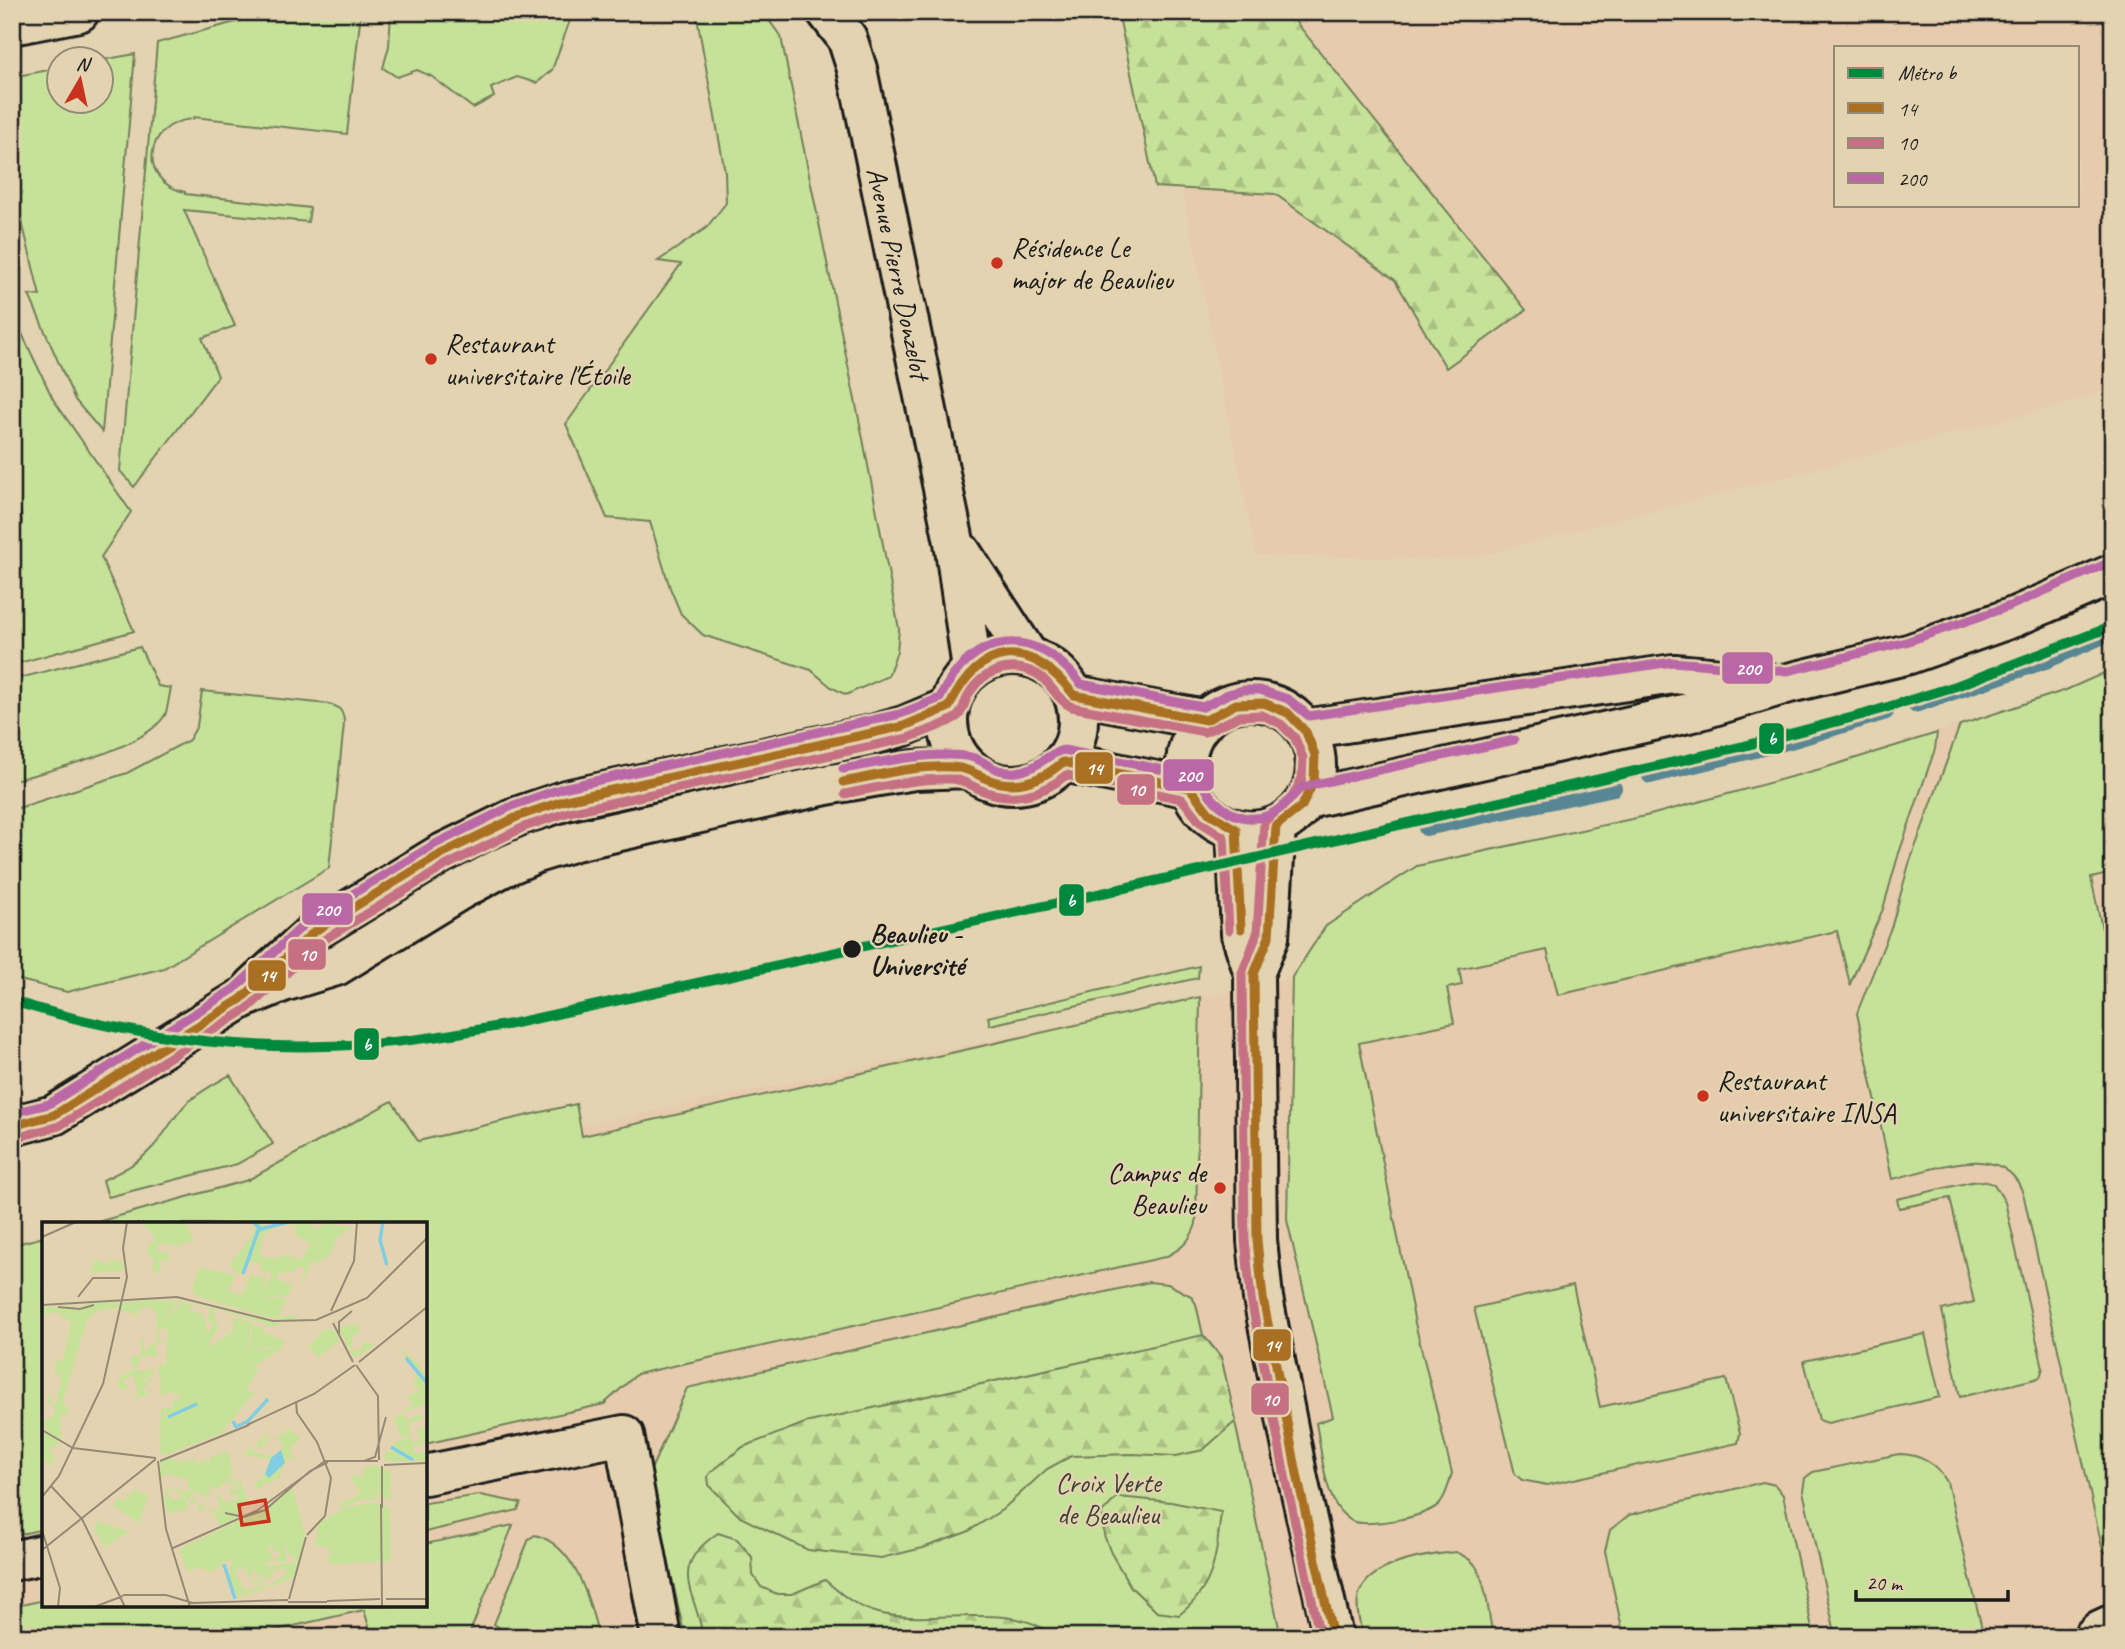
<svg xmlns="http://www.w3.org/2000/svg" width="2125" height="1649" viewBox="0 0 2125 1649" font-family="Caveat,sans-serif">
	<defs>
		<pattern id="forest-firs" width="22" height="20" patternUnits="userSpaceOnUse" patternTransform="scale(1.75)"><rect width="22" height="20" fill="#c6e299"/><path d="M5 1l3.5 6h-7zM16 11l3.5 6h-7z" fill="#aac183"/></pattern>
	</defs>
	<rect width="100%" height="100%" fill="#e4d3b0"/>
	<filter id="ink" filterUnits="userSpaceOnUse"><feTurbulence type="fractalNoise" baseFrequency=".0143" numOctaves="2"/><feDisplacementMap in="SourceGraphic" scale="14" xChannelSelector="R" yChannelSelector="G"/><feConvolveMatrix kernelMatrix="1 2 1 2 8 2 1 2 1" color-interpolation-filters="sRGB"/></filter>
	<g filter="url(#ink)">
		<path fill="#e7cbad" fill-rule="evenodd" d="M1146 12H2113V388L2068 404 1464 560 1256 555ZM1836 47H2078V205H1836Z
			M2113 669V1637H12V1275L44 1266V1605H425V1224L456 1152 1200 997 1267 986 1292 977 1326 926 1417 866 1650 815 1824 768 2066 690Z"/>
		<path fill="#c6e299" stroke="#717f5a" stroke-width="2" d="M273 12H361L347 134 194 117 193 119C144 122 137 182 185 192V194L310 208 308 222 184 210 235 326 202 338 218 376 134 487 120 471 157 43Z
			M391 12H573L552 70 537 83 517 77 491 88 494 97 473 108 431 76 417 70 397 77 383 68 389 46Z
			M696 12H763L781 37 863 439 899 629 897 651 888 676 846 695 831 687 811 670 703 635 681 614 670 588 650 522 607 518 566 424 681 264 658 261 706 228 726 203 725 172Z
			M135 54 102 432 75 400 29 295 40 296 12 180V77L59 68 60 102H102V60Z
			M15 319 53 399 131 512 101 557 134 631 12 665V565L22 521 12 484V332Z
			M140 647 158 686 171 688C169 696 168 708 165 715 145 749 50 770 12 781V680Z
			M2113 669V873L2091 878 2113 979V1553L2104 1552 2102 1547 2024 1197C2008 1137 1934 1170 1892 1179L1857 1013 1892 925 1909 864 1960 725 2066 690Z
			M202 691 328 704C340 706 344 712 344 724L329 868 164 968 67 992 12 978V810L127 773 189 740 197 726Z
			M1937 733 1935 749 1898 856 1883 909 1850 984 1837 931 1558 995 1547 950 1459 969 1462 985 1447 988 1454 1023 1359 1043 1415 1323 1452 1473C1449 1483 1447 1494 1440 1503 1428 1517 1369 1528 1352 1521 1349 1520 1343 1514 1340 1511 1324 1492 1321 1447 1316 1423L1333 1417 1287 1220 1292 977 1326 926 1417 866 1650 815 1824 768Z
			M1199 966 1198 978 990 1025 988 1017Z
			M1200 997 1196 1224C1190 1242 1181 1249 1165 1257L637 1374 604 1404 425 1444V1224H90L248 1180 392 1101 418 1141 576 1104 582 1136Z
			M230 1075 273 1144 237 1164 108 1197 103 1180C120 1172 138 1163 150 1150 165 1136 173 1116 188 1102 201 1091 216 1083 230 1075Z
			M1983 1181 1994 1184 2005 1202 2043 1368 2040 1377 2035 1379 1960 1397 1942 1310 1974 1302 1950 1198 1899 1208 1897 1199 1971 1182Z
			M44 1237V1529L12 1536V1245Z
			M1149 1282 1168 1284 1191 1296 1196 1304 1203 1335 1221 1357 1281 1637H685L649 1474 687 1388Z
			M1573 1285 1600 1407 1726 1379 1740 1433 1738 1443 1547 1485 1522 1480 1515 1474 1474 1308Z
			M1925 1334 1940 1397 1828 1423 1819 1420 1804 1361Z
			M1899 1454C1920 1454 1937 1464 1947 1482L1984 1637H1836L1803 1491 1805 1478 1813 1472Z
			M1763 1482 1775 1485 1783 1495 1814 1637H1624L1605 1551 1610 1530 1629 1515Z
			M480 1495 521 1503 518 1510 425 1532V1503Z
			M513 1525 468 1637H372L364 1610 245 1637H12V1607L44 1600V1605H425V1544Z
			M535 1535C576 1545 590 1602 599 1637H508L503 1630 494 1624 529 1539Z
			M1456 1552C1463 1556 1470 1558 1475 1565 1486 1580 1489 1617 1493 1637H1363C1360 1625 1356 1611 1358 1599 1363 1563 1426 1555 1456 1552Z"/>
		<path fill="url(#forest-firs)" stroke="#717f5a" stroke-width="2" d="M1118 12H1288L1526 310 1446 368 1395 280 1275 194 1155 187Z
			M1203 1335 1221 1357 1236 1421 1203 1450 1176 1456 1132 1454 1071 1456 1047 1469 1002 1510 967 1532 923 1548 881 1558 808 1550 740 1517 709 1485 708 1476 711 1472 743 1447 805 1423Z
			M1117 1497 1171 1502 1221 1512C1216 1555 1216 1586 1179 1615L1157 1612 1131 1587 1111 1553 1104 1535 1102 1513Z
			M718 1533 737 1539 752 1557 753 1575 761 1587 777 1594H792L825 1580C841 1594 855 1606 875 1612 926 1628 1016 1598 1054 1637H703C697 1592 665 1569 718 1533Z"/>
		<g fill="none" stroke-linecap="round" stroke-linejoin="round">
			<path stroke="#598692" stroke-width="16" d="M1915 705 2046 661 2113 632
				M1650 776 1787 742 1886 712
				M1426 828 1614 788"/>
			<g stroke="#1c1c1c" stroke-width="44">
				<path id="minor" d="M827 12 847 38 857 69 954 542 972 669
					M12 25 79 12
					M961 552 1029 657
					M425 1475 624 1435 661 1637
					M12 1561 44 1554
					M2093 1637 2100 1630 2113 1624"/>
			</g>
			<g stroke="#1c1c1c" stroke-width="44">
				<path id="tertiary" d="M1236 829 1241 934 1254 974 1257 1240 1263 1298 1298 1479 1333 1637
					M1254 974 1269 937 1276 826"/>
			</g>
			<g stroke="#1c1c1c" stroke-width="44">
				<path id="secondary" d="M948 720a65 65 0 1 1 130 0a65 65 0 1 1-130 0Z
					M1074 695 1206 720
					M1186 766a65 65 0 1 1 130 0a65 65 0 1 1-130 0Z
					M1305 729 1674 674 1766 682
					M1063 762 1190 788
					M1307 799 1697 711 1789 683 1909 654 2014 617 2113 574
					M254 986 315 931 441 854 519 816 566 800 876 734 904 726 949 707
					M12 1126 54 1115 241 999 283 982 336 966 460 890 501 868 536 853 575 841 826 785 914 770 969 768"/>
			</g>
			<use href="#minor" stroke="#e4d3b0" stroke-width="38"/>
			<use href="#tertiary" stroke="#e4d3b0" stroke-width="38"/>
			<use href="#secondary" stroke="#e4d3b0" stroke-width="38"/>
			<g stroke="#e4d3b0" stroke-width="14">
				<path id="bus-1" d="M843 782C879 775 915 765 952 767 967 768 974 773 987 779 1015 790 1041 781 1063 762L1190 788 1209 813 1236 829 1241 929
					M12 1126 54 1115 241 999 315 931 441 854 519 816 566 800 904 726 949 707C980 641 1031 638 1074 695L1206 720 1236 704 1264 703 1288 713 1306 732 1315 755 1314 781 1302 806 1276 826 1269 937 1254 974 1257 1240 1263 1298 1298 1479 1333 1637"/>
			</g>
			<g stroke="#e4d3b0" stroke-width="14">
				<path id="bus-2" d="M845 794C880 787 916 778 952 779 964 780 970 785 981 790 1011 802 1042 796 1066 775L1182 799 1200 822 1224 837 1229 930
					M15 1138 59 1126 247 1009 322 941 447 865 524 827 569 812 908 738C920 733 949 724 958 716 964 710 965 699 970 692 985 669 1013 661 1037 674 1051 682 1057 701 1072 707L1205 732 1240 716 1262 715 1281 724 1295 738 1303 758 1302 778 1292 798 1264 822 1257 934 1242 973 1245 1240 1251 1299 1286 1481 1320 1637"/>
			</g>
			<g stroke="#e4d3b0" stroke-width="14">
				<path id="bus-3" d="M843 769C882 762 926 752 966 756 985 758 992 774 1016 772 1038 770 1048 752 1064 750L1194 776C1203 782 1207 793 1215 801 1235 821 1261 825 1283 806 1291 800 1295 792 1303 787L1514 740
					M12 1113 49 1104 234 989 308 921 435 844 514 805 563 788 900 714 940 698C972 629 1036 625 1081 684L1203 707 1228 694 1243 690H1260L1288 699 1309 716 1672 662 1788 671 1906 642 2010 606 2108 563"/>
			</g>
			<use href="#bus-1" stroke="#a96f23" stroke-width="9"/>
			<use href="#bus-2" stroke="#c57083" stroke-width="9"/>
			<use href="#bus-3" stroke="#ba67a6" stroke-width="9"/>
			<g stroke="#e4d3b0" stroke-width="16">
				<path id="metro-1" d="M12 1001C129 1037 247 1053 369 1044 417 1041 464 1032 511 1024L1072 900 1744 746 1865 714 1956 686 2113 626"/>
			</g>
			<use href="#metro-1" stroke="#00893e" stroke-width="10"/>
		</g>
	</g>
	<g fill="#c8321e" stroke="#e4d3b0" stroke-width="2.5">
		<circle cx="997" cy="263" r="7"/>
		<circle cx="431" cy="359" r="7"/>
		<circle cx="1703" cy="1096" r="7"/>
		<circle cx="1220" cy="1188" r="7"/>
	</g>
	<circle fill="#1c1c1c" stroke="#e4d3b0" stroke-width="2.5" cx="852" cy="949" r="10"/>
	<g text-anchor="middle" stroke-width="5" stroke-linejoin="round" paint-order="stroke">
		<g font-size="28" fill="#1c1c1c" stroke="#e4d3b0" text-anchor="start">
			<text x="1011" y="257">Résidence Le<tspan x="1011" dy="32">major de Beaulieu</tspan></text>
			<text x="445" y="353">Restaurant<tspan x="445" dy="32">universitaire l'Étoile</tspan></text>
			<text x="1717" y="1090">Restaurant<tspan x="1717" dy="32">universitaire INSA</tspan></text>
			<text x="1206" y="1182" text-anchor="end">Campus de<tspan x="1206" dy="32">Beaulieu</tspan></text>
		</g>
		<g font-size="28" fill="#1c1c1c" stroke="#e4d3b0">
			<text transform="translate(899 273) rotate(78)" y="10">Avenue Pierre Donzelot</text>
		</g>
		<g font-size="28" font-weight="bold" fill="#1c1c1c" stroke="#e4d3b0" text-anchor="start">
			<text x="870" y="943">Beaulieu -<tspan x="870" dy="32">Université</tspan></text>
		</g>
		<g font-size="28" fill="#3e4435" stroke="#e4d3b0">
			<text x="1108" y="1492">Croix Verte<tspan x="1108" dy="32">de Beaulieu</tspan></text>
		</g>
	</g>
	<g transform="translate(42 1222)">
		<rect width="385" height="385" fill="#e4d3b0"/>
		<path d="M99 0H144L152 20H142V24L117 21 115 29 127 32 126 39H117L119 47 110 52 112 37 106 33V25L114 16ZM246 0H272L268 3 273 8 284 1 310 6 295 16 288 33 277 41 267 39 271 23 254 14V6ZM214 1 232 5 220 15 218 35 239 36 238 39 233 49 222 51 216 40H207L200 52 193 50 188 42 211 13ZM53 37 66 43 68 38 81 39V49L48 51ZM157 46 194 53 186 68 194 72H201L209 53 224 56 219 74 245 76H218L224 95 154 74 150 67ZM106 76 47 81 77 80 76 87 57 85 42 91 46 94 20 183 26 184 27 186 23 194 18 193 19 218 11 217 18 221 6 228 13 235 6 248 8 241 0 239V209L9 212 0 201 11 194 14 184 11 185 5 177 10 171 9 180 14 183 19 159 16 149 11 157 15 142 10 140 21 138 29 100 13 88 1 92 0 88 31 83 38 88 45 81H32ZM143 79 136 81 122 96 141 81 147 93H161L170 130 175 125 172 122 190 110 192 96 210 100 206 124 212 145 206 149 201 167 212 171 178 212 121 234 125 232 118 231 119 203 126 194 122 189 131 186V177L138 178 139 173 128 170 119 174 118 146 124 143 126 107H117L116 121 114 83 81 84H108L97 87 96 93 77 88 78 81ZM220 110 243 119 238 129 218 124ZM347 117 378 143 385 160V182L359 191 372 182 364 175 378 169 371 161 378 148ZM99 118H102V130L113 120 115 134H100L93 148H112L110 154 95 150 109 156 112 162 101 155 105 164 99 170 110 169 92 179 96 170 91 153 82 157 85 169 75 164 79 154 91 149 89 135 99 134ZM379 191 381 196 367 202 368 214 359 215 352 196 361 192 365 199ZM384 204 385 220 370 225 374 232 385 228V239H345L342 234 346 228 348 232 352 221 369 215 372 221 378 218 375 210ZM231 207 224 216 238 215 247 207 258 216 247 228 255 239 245 235 238 251 239 260 234 254 229 261H221L218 268 212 261 221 256 229 237 201 233ZM231 215 242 222 234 235 209 230 215 221 218 228 223 218 226 226V217ZM186 229 190 250 185 258 172 270 174 267 171 264 165 269 171 271 162 277V268L159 273 146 267V258L125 252 119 256 118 240 124 235 139 240 155 237 153 242H159L160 237 168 240V235ZM331 243 349 249 348 272 353 271 345 277 331 272 335 278 320 277 299 286V278L306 280 319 270 310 258 312 252 321 256 322 247ZM197 254 209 289 204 280 199 289 203 293 188 292 197 296 178 304 172 292 166 287 156 288V283L162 279 160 285 184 291 177 287 176 269 182 280 193 278 197 275 193 271 189 275 188 267 191 263V269L196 267 190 257 189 264 185 261 189 256H192L199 264ZM126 264 131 267 125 270 127 276 128 273 132 279 143 274 132 268 136 267 150 271 154 281 149 282 150 274 145 279V272L144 282 147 283 143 288 126 291 122 278ZM250 265 264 316 251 361 250 356 228 365 226 363 246 352 239 344 237 353 234 344 233 349 228 347 231 355 228 357 223 348 226 360 217 352 223 366 204 374 197 369 200 374 196 376 187 354 190 337 166 347 179 342 171 350 157 346 145 349 137 327 202 296 214 292 216 298 215 292ZM242 322 249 335 254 332 251 339 258 340 226 344 224 340 233 338 225 327 231 323V330L236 328 239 333 233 336 237 341 245 338ZM201 341 196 348 203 346 207 355 212 353 208 341 219 359 210 357 212 362 218 360 221 366 215 363 212 369 207 359 210 369 202 368 198 359 204 354 197 359 193 350ZM92 267 106 274 97 301 71 283 75 276 81 279 85 275 79 270 88 274ZM335 280 348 286 349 339 290 342 283 337 289 334 288 327 273 323 277 301 305 285ZM54 299 85 309 86 310 63 325 52 308Z" fill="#c6e299" fill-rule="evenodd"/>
		<path d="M268 22 272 31 259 66 263 46 256 44 253 49 235 52 234 57 250 63 246 74H218L241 32 259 38ZM218 76H245L236 95 255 93 253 99 224 95ZM115 78 163 82 241 102 221 106 226 102 171 86 176 106 164 127 172 122 175 125 174 138 189 132 186 144H212L196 163 212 171 178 212 122 232 118 230 119 187 131 185 139 173 128 170 119 174V166L133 162 134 153 116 151 117 142 124 144 126 121 116 122 114 119V106L115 120 117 112 118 120H126L129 96 146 91 141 81 134 90 122 96 136 86 139 81 134 80 116 81V93L108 84 79 87 95 82 78 81ZM147 81 168 85 166 100H172L166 111 161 93 145 86 151 84ZM156 126 161 129 154 139 160 142 153 147 156 155 139 146 132 133 141 127 152 132ZM182 145 190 150 187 164 159 165 156 159 161 151ZM197 146 203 149 194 165 205 175 191 194 186 193 184 176 181 182 178 179 191 172 186 169ZM137 153 148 160 151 175 141 179 133 166 139 162 135 163ZM161 168 174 169V179L123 194 122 189 153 182V173ZM161 186 173 190 160 192 169 197 171 207 158 211 155 199 149 204V216L143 218 140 211 126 225 134 199 139 197 146 203 155 198 156 192 148 198 140 193ZM77 80 75 87 57 88 48 94 40 108 45 94H36L33 105V99L18 95 30 89 0 92V85H14L1 89 18 87 32 89 41 92 49 84ZM318 103V110L310 115V128L318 129 323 119 333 124 313 136 297 109 300 104ZM283 107 294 109 297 119 276 136 267 124Z" fill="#c6e299" fill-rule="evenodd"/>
		<path d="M211 103 221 106 218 126 236 129 211 145 217 146 204 168 196 163 211 146 205 144Z" fill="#c6e299"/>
		<path d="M239 228 243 241 227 256 223 252 229 236Z" fill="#81cde1"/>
		<path fill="none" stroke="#81cde1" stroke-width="3.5" d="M211 0 219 7 246 0M341 0 338 18 345 43M201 52 217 6M364 136 385 161M126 195 155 182M191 199 194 205 206 199 226 177M349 225 371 238M182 342 193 377"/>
		<path fill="none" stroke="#948a75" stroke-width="2" d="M0 15 34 0M36 75 51 56H78M0 83 135 75 231 99 274 98 325 76 385 16M16 85 38 87 52 83M289 89 312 39 315 0M291 101 311 140M297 112V100L310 89M317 140 385 85M314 143 336 174 337 238M254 179 255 191 275 220 289 256 283 294M205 203 272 172 313 143M0 208 31 226 114 236M116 239 124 307 148 385M118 239 207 203M291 239H322L333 235 344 195M342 243 385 241M9 264 40 297 83 385M0 275 17 254 61 162 85 55 81 26 85 0M339 282 340 385M340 286V244M213 290 283 239H336M183 291 202 295 223 288 268 249 286 240M0 308 18 366 16 385M265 313 283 294M131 326 214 289M0 328 114 237M81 373H124L151 381 246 378M247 377 264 315M344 377H385M285 379 338 377M246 380H285M52 385 81 374"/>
		<path fill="#c8321e" fill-opacity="0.15" stroke="#c8321e" stroke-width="3.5" d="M223 278 227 299 200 303 197 283Z"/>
		<rect width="385" height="385" fill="none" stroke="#1c1c1c" stroke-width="3.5"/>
	</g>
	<g stroke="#e4d3b0" stroke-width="2.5">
		<rect x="1721" y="651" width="53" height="34" rx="7" fill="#ba67a6"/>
		<rect x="1758" y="722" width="27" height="33" rx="7" fill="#00893e"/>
		<rect x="1074" y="751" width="40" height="34" rx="7" fill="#a96f23"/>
		<rect x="1162" y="758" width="53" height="34" rx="7" fill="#ba67a6"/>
		<rect x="1116" y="773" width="40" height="33" rx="7" fill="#c57083"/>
		<rect x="1058" y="883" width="27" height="34" rx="7" fill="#00893e"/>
		<rect x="301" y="892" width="53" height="34" rx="7" fill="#ba67a6"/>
		<rect x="287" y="938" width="40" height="33" rx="7" fill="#c57083"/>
		<rect x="247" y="959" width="40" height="33" rx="7" fill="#a96f23"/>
		<rect x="353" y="1027" width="27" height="34" rx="7" fill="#00893e"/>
		<rect x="1252" y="1328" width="40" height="34" rx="7" fill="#a96f23"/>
		<rect x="1250" y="1382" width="40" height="34" rx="7" fill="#c57083"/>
	</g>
	<g font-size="19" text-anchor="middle" font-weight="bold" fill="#fff">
		<text x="1748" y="675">200</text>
		<text x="1772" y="745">b</text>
		<text x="1094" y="775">14</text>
		<text x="1189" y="782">200</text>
		<text x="1136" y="796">10</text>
		<text x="1071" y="907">b</text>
		<text x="327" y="916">200</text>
		<text x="307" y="961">10</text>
		<text x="267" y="982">14</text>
		<text x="367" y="1051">b</text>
		<text x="1272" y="1352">14</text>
		<text x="1270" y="1406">10</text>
	</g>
	<rect width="2125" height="1649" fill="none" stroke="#e4d3b0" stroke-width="42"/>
	<rect x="21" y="21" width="2083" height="1607" fill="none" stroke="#1c1c1c" stroke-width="2.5" filter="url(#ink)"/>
	<rect x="1834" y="46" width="245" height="161" fill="#e4d3b0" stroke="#948a75" stroke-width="2"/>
	<rect x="1848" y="68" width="35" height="10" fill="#00893e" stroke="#948a75" stroke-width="2"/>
	<text x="1898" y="80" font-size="21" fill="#1c1c1c">Métro b</text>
	<rect x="1848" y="103" width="35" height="10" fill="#a96f23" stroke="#948a75" stroke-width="2"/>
	<text x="1898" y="116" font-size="21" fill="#1c1c1c">14</text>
	<rect x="1848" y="138" width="35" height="10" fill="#c57083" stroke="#948a75" stroke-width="2"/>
	<text x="1898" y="150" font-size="21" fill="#1c1c1c">10</text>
	<rect x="1848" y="173" width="35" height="10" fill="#ba67a6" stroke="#948a75" stroke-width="2"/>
	<text x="1898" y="186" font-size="21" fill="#1c1c1c">200</text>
	<g transform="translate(80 80) rotate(9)"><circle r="33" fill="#e4d3b0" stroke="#948a75" stroke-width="2"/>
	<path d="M0-5L12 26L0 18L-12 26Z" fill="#c8321e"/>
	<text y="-10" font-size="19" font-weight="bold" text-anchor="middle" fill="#1c1c1c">N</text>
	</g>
	<path d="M1856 1590v10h152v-10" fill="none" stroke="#1c1c1c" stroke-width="3.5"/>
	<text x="1866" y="1590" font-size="21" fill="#1c1c1c" stroke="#e4d3b0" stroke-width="5" paint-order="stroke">20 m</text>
</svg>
